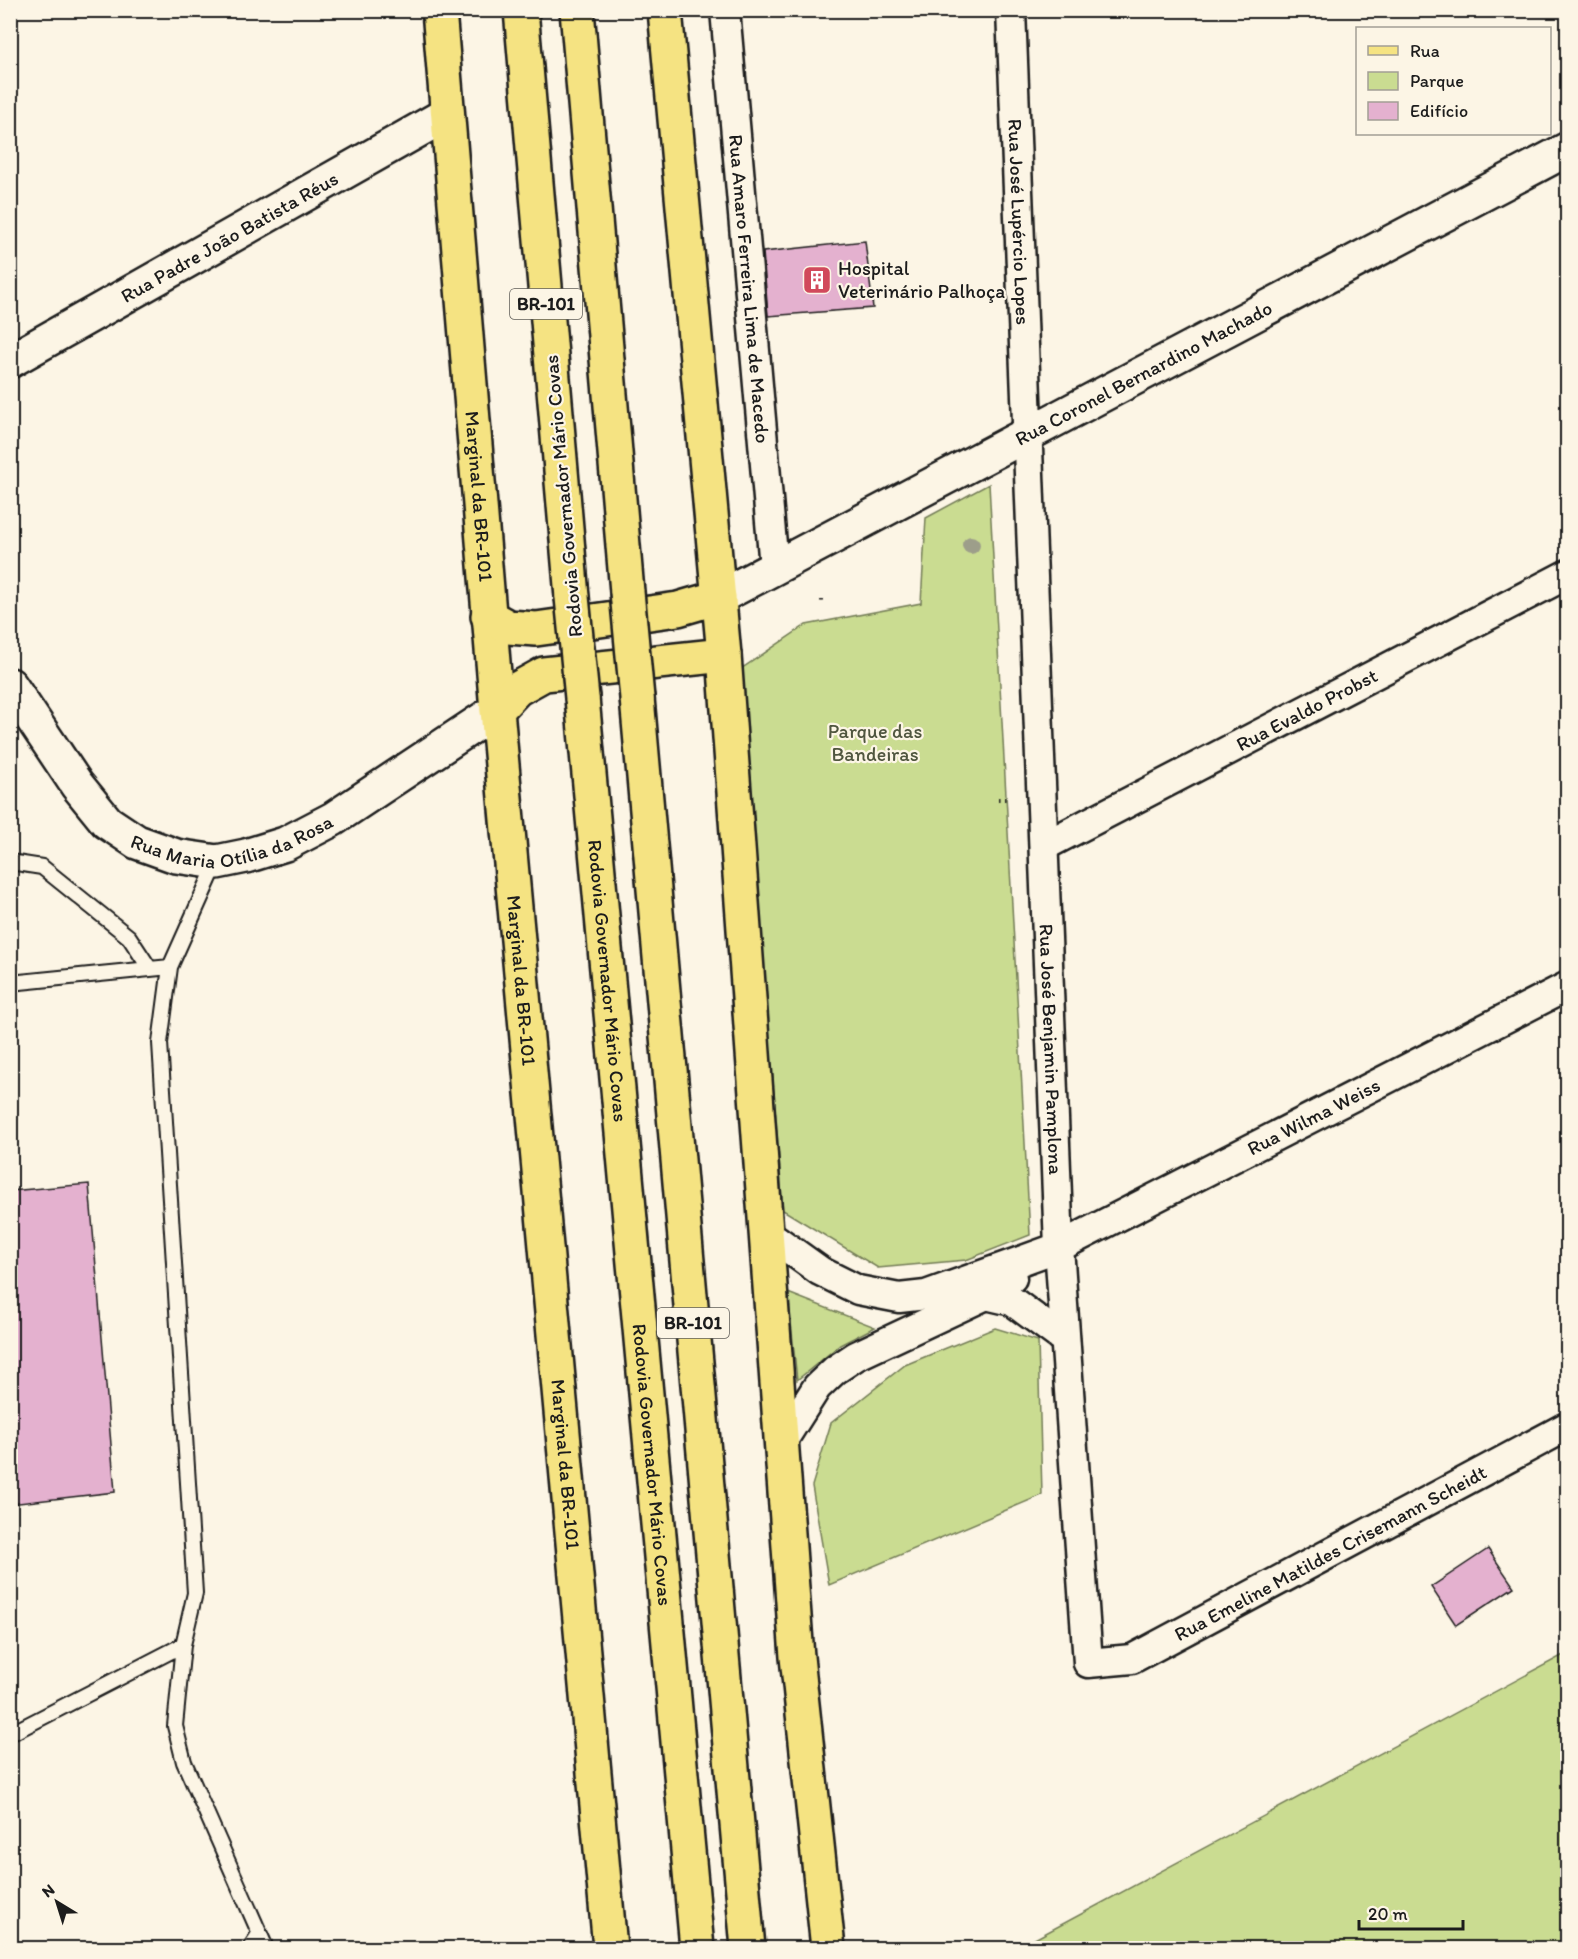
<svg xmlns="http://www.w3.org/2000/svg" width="1578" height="1959" viewBox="0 0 1578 1959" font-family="Itim,sans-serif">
	<rect width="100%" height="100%" fill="#fcf5e5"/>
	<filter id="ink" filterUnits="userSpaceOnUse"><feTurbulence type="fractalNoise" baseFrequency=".0167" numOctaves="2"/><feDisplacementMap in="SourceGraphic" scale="12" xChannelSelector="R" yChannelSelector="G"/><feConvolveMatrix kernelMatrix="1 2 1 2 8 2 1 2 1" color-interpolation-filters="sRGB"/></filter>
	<g filter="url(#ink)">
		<path fill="#cadc91" stroke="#737c56" stroke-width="1.5" d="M989 484 1030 1235 966 1260 878 1268 783 1210 741 669 806 625 921 603 926 518Z
			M788 1293 875 1327 840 1345 797 1380Z
			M995 1328 1038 1341 1042 1495 829 1585 812 1486 831 1423 905 1365Z
			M1567 1653V1948H1018Z"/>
		<path fill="#e4b1cf" stroke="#1c1c1c" stroke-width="1.5" d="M865 241 873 308 768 316 763 252Z
			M89 1184 115 1492 10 1504V1191Z
			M1488 1549 1514 1587 1456 1625 1431 1587Z"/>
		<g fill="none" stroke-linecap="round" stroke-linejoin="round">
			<g stroke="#1c1c1c" stroke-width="18">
				<path id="lane" d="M10 862 42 867 129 937 150 969
					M217 862 170 967 160 1043 195 1593 183 1645 175 1726 184 1762 266 1948
					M10 983 170 967
					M10 1734 183 1645
					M250 1948 259 1934"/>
			</g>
			<g stroke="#1c1c1c" stroke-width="33">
				<g id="street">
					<path id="s1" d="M725 10 774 567"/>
					<path id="s2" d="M1011 10 1059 1247 1088 1663 1132 1659 1568 1426"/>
					<path id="s3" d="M1044 846 1568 574"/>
					<path id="s4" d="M767 1233 820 1271 858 1290 899 1298 926 1295 1059 1247 1568 986"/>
					<path d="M986 1295 1012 1301 1065 1340"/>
					<path d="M782 1442 817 1387 835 1370 856 1356 986 1295 1012 1278"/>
				</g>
			</g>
			<g stroke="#1c1c1c" stroke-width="38">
				<g id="secondary">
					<path id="s5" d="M10 361 447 114"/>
					<path id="s6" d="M719 597 1568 149"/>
					<path id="s7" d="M10 685 77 785 107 822 137 842 176 856 217 862 246 856 285 844 333 819 497 710"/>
				</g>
			</g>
			<g stroke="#1c1c1c" stroke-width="38">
				<g id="primary">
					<path id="s8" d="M439 10 497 710 610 1948"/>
					<path d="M665 10 724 655 797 1657 828 1948"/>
					<path d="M488 616 508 627 536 629 678 609 719 597"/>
					<path d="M497 710 517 689 544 674 724 655"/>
				</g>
			</g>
			<g stroke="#1c1c1c" stroke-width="38">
				<g id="highway">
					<path d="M521 10 572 597"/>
					<path d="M577 10 627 592"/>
					<path id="s9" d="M582 698 697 1948"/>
					<path d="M637 698 748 1948"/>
				</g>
			</g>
			<path stroke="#1c1c1c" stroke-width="4" stroke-dasharray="1.5 4.5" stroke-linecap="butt" d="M822 600V606
				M998 799H1010"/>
			<use href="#lane" stroke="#fcf5e5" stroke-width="14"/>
			<use href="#street" stroke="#fcf5e5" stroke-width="28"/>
			<use href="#secondary" stroke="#fcf5e5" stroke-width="33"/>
			<use href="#primary" stroke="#f5e382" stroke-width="33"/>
			<use href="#highway" stroke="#f5e382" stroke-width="33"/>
			<g stroke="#1c1c1c" stroke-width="38" stroke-linecap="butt">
				<path id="highway-bridge" d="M627 592 637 698
					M572 597 582 698"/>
			</g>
			<use href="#highway-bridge" stroke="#f5e382" stroke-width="33"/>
		</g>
		<circle fill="#9d9e8a" cx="971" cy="545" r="9"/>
	</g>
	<defs>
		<g id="building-square" transform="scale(1.5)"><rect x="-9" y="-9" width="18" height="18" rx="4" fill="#d1495b" stroke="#fcf5e5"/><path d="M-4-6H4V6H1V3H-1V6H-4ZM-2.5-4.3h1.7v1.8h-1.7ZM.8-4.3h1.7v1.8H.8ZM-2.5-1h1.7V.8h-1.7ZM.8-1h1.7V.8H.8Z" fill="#fff"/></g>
	</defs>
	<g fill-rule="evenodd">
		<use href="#building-square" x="817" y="280"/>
	</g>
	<g text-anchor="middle" stroke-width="4.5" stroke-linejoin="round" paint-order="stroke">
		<g fill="#fcf5e5" stroke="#5f5d58" stroke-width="1.5">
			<rect x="510" y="289" width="72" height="30" rx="4.5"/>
			<rect x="657" y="1308" width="72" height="30" rx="4.5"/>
		</g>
		<g font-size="18" font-weight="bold" fill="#1c1c1c">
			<text x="546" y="310">BR-101</text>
			<text x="693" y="1329">BR-101</text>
		</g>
		<g font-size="20" fill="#1c1c1c" stroke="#fcf5e5">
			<text dy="7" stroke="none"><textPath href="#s2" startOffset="212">Rua José Lupércio Lopes</textPath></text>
			<text dy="7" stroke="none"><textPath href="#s5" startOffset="252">Rua Padre João Batista Réus</textPath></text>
			<text dy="7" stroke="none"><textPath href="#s1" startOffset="280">Rua Amaro Ferreira Lima de Macedo</textPath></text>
			<text dy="7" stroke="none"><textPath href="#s6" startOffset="480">Rua Coronel Bernardino Machado</textPath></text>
			<text dy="7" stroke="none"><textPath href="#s8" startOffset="488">Marginal da BR-101</textPath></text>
			<text transform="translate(563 496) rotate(-95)" y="7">Rodovia Governador Mário Covas</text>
			<text dy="7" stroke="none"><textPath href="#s3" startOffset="296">Rua Evaldo Probst</textPath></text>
			<text dy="7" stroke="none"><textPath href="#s7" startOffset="304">Rua Maria Otília da Rosa</textPath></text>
			<text dy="7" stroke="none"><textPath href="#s8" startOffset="974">Marginal da BR-101</textPath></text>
			<text dy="7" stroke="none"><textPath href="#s9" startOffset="284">Rodovia Governador Mário Covas</textPath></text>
			<text dy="7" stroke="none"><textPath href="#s2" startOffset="1040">Rua José Benjamin Pamplona</textPath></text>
			<text dy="7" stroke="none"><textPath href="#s4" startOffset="604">Rua Wilma Weiss</textPath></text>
			<text dy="7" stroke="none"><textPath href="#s8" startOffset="1460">Marginal da BR-101</textPath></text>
			<text dy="7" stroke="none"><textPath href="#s9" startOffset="770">Rodovia Governador Mário Covas</textPath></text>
			<text dy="7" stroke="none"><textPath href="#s2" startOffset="1924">Rua Emeline Matildes Crisemann Scheidt</textPath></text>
		</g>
		<g font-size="20" fill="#1c1c1c" stroke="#fcf5e5" text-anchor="start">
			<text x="838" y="275">Hospital<tspan x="838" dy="23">Veterinário Palhoça</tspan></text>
		</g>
		<g font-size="20" fill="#50563f" stroke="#fcf5e5">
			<text x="875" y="738">Parque das<tspan x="875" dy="23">Bandeiras</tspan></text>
		</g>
	</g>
	<rect width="1578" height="1959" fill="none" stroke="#fcf5e5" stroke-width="36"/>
	<rect x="18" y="18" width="1542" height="1923" fill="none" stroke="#1c1c1c" stroke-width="2" filter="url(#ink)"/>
	<rect x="1356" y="27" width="195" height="108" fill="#fcf5e5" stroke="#a29e95" stroke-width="1.5"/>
	<rect x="1368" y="46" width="30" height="9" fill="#f5e382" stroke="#a29e95" stroke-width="1.5"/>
	<text x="1410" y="57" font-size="18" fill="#1c1c1c">Rua</text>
	<rect x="1368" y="72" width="30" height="18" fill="#cadc91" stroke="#a29e95" stroke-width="1.5"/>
	<text x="1410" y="87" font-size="18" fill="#1c1c1c">Parque</text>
	<rect x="1368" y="102" width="30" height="18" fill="#e4b1cf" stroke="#a29e95" stroke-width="1.5"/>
	<text x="1410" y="117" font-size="18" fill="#1c1c1c">Edifício</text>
	<g transform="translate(57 1902) rotate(322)" stroke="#fcf5e5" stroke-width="4.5" paint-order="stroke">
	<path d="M0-4.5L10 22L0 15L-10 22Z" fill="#1c1c1c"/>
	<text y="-9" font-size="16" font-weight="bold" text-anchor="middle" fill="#1c1c1c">N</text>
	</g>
	<path d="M1359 1920v9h104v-9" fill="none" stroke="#1c1c1c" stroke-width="3"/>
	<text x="1368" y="1920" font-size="18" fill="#1c1c1c" stroke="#fcf5e5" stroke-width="4.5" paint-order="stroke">20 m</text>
</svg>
